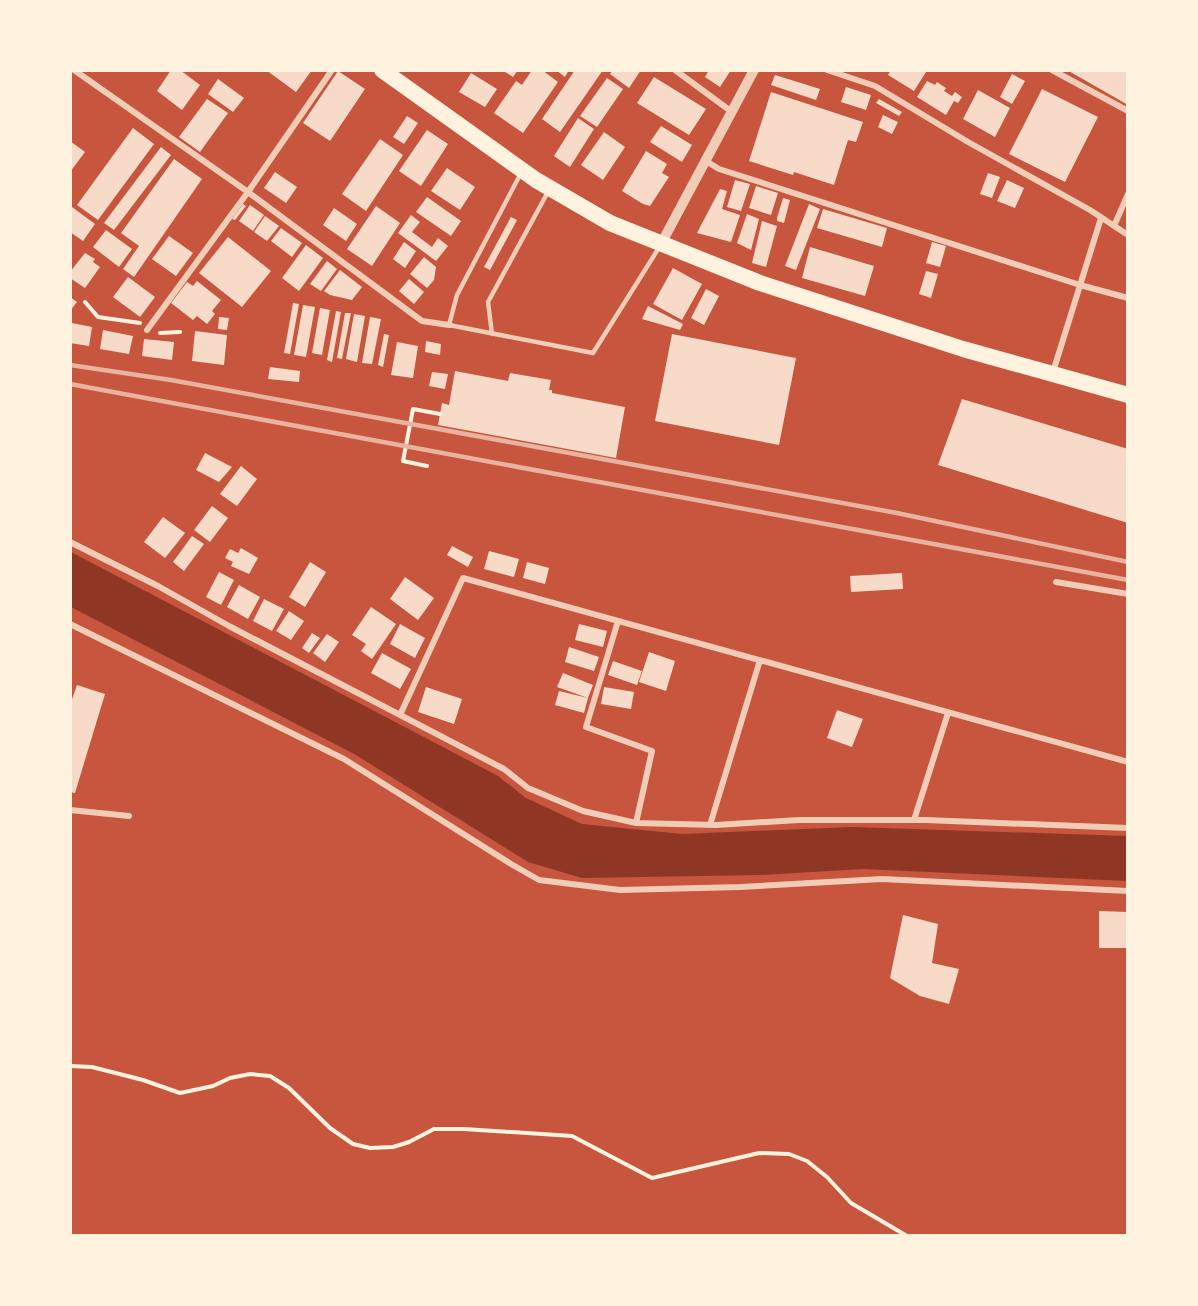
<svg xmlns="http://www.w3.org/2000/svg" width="1198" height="1306" viewBox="0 0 1198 1306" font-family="'Alegreya Sans',sans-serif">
	<rect width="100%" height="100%" fill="#c8553d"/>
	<path fill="#8f3625" d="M71 552 443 747 498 776 526 798 582 824 682 834 852 827 1127 836V881L863 869 760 875 582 878 528 862 356 755 71 607Z"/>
	<path fill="#f7dbc8" d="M171 70H180L200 85 182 110 157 91Z
		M266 70H312L296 92Z
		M502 70H518L513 77Z
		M532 70H542L558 82 523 133 494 113 516 81 522 85Z
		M556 70H569L565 77Z
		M575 70H603L560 132 542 119Z
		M613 70H641L629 88 610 74Z
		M709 70H731L720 87 705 77Z
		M891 70H924L926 72 914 91 888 75Z
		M1067 70H1128V105Z
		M338 71 365 89 330 141 303 123Z
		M471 73 497 89 485 107 459 92Z
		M1012 74 1025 81 1012 104 1000 97Z
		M775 75 820 89 816 100 771 85Z
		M654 77 706 109 689 135 637 103Z
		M607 78 623 89 597 127 580 116Z
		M218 79 244 98 233 112 208 94Z
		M927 81 935 85 937 82 946 88 944 91 952 96 955 92 962 97 958 103 954 101 946 115 917 97Z
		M846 87 871 95 866 110 841 102Z
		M1042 89 1098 117 1065 182 1009 154Z
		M978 90 1010 108 995 137 963 119Z
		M771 92 863 122 856 142 848 140 834 185 794 172 793 175 749 161Z
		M207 99 228 113 200 152 179 137Z
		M879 99 902 112 899 116 876 103Z
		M883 115 898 122 892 134 878 127Z
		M407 116 418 123 404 144 393 137Z
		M578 118 594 129 570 167 554 156Z
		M661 126 692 145 682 162 650 142Z
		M133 128 154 144 98 220 77 205Z
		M427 130 448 144 421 186 399 171Z
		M604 132 625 147 603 180 581 165Z
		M380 139 403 155 366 211 342 194Z
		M70 141 85 152 70 172Z
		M161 147 171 155 114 230 104 223Z
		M646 151 667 164 662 173 669 177 650 206 643 204 622 191Z
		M174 159 202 179 134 277 123 269 139 246 121 233Z
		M447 168 475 187 460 210 431 191Z
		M275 172 297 187 286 203 264 188Z
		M988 173 1000 177 992 198 980 194Z
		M735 180 750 184 741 211 727 207Z
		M1007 180 1024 188 1015 208 997 201Z
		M756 186 778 193 771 215 749 208Z
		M720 189 727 191 722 209 740 215 731 242 697 233Z
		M427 197 461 221 451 236 416 212Z
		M783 198 790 200 784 223 777 221V218Z
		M243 204 246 206 235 220 232 219Z
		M809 204 820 209 796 270 785 266Z
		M250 205 264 215 253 231 239 221Z
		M376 206 400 223 372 266 347 249Z
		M72 207 95 224 83 241 70 232Z
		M334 208 357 224 346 241 323 225Z
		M823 209 887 228 882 247 817 228Z
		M747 214 759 219 751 250 737 243Z
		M411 215 420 222 412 232 432 247 438 238 448 246 436 261 398 233Z
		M265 216 279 226 267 241 254 232Z
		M511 217 517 220 490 270 484 267Z
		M762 221 777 226 766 267 752 263Z
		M281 228 302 243 292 257 271 241Z
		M106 230 132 249 119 267 93 247Z
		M169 236 193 253 176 276 152 259Z
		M228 237 271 271 242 307 199 273Z
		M404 242 416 251 405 268 393 259Z
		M932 242 946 246 940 267 926 263Z
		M306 245 323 258 299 291 282 278Z
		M810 247 874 266 865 296 802 278Z
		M85 253 95 259 93 262 100 267 85 288 70 278V272Z
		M424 257 436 267 434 280 427 288 410 274Z
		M327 261 337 269 321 291 310 284Z
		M673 268 702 284 682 320 653 304Z
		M340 270 362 287 352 300 330 295 324 291Z
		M926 271 938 274 931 298 919 294Z
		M128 277 155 297 140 317 113 297Z
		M409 279 424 292 414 304 399 291Z
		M197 281 221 300 212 311 215 314 207 324 197 316 193 320 171 303 187 282 193 286Z
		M706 289 719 296 704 325 691 318Z
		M70 297 77 302 70 311Z
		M293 303 299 304 290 354 284 353Z
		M303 305 315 307 306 357 294 355Z
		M648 306 683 324 680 330 642 319Z
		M320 308 330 310 322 355 312 353Z
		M336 311 341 312 332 362 327 360Z
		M345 313H351L342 359 337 358Z
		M354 314 365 316 357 362 346 359Z
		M219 317 229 318 227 330 218 329Z
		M370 317 381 319 372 364 362 363Z
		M72 323 92 327 89 346 70 343Z
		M103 330 133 336 129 354 100 349Z
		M195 331 227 335 224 365 192 361Z
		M384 334 389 335 383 367 378 365Z
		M672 334 796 358 779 445 655 421Z
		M144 339 174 342 172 360 142 356Z
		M426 341 441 344 440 355 425 352Z
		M397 342 418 346 413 378 391 375Z
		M270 367 300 371 299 382 268 379Z
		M455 371 508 381 510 373 551 380 549 390H552V393L625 407 616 458 438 425 442 403 449 405Z
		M432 372 448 374 445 389 429 386Z
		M962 399 1128 449V523L938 465Z
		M205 453 232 467 219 482 196 470Z
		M241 466 257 479 237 506 220 494Z
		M212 506 228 518 210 542 194 530Z
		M163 517 185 533 165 558 144 542Z
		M192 536 204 544 184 571 173 562Z
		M452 546 473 557 468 567 447 555Z
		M241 548 258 558 249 574 231 566 233 562 225 558 230 549 238 553Z
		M489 551 519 559 514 577 484 569Z
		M310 562 326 572 305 607 289 597Z
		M527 562 549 568 545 584 523 578Z
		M219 572 234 580 221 605 206 597Z
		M902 573 903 589 851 592 850 576Z
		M405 577 434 598 418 620 390 599Z
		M239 585 260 597 248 619 227 607Z
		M264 599 284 609 272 631 253 621Z
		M371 607 396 624 372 659 361 651 366 644 352 635Z
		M289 611 304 621 291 640 276 631Z
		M400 624 425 638 415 658 390 644Z
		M579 624 607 631 603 647 575 640Z
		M312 633 320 638 309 653 302 648Z
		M327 634 339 642 325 662 313 653Z
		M569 647 599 657 594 671 565 662Z
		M649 652 675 661 666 691 639 682Z
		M382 653 411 669 400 689 371 673Z
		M613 661 642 671 637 685 608 675Z
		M563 673 593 685 588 698 557 687Z
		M77 685 105 694 75 793 70 792V705Z
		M426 687 462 699 454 724 418 712Z
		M604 687 634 692 631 709 601 704Z
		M559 691 588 698 584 713 555 705Z
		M837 710 863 719 852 747 827 738Z
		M1099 911 1128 912V948H1099Z
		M903 915 938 924 932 963 959 969 949 1004 920 996 890 978Z"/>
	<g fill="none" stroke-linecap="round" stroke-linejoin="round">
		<path stroke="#fff3e0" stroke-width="4" d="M85 302 98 317 140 323
			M160 333 180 332
			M427 466 403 461 413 409 440 414
			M70 1066 92 1067 143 1080 180 1093 213 1086 230 1078 250 1074 270 1076 289 1088 330 1128 353 1144 370 1148 393 1147 409 1142 434 1129H464L572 1136 652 1178 759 1153 789 1154 807 1161 827 1177 851 1203 907 1236"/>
		<path stroke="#f1ccb7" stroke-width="4.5" d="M521 173 457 295 449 325 593 353 660 246
			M492 334 488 302 549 190"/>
		<path stroke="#f1ccb7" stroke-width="6" d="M74 70 248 192 422 321 449 325
			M675 70 732 112
			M827 70 875 86 968 142 1090 210 1128 235
			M1052 70 1128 111
			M706 161 719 169 1080 285 1128 298
			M1114 226 1128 194
			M147 330 248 192 332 70
			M1053 372 1101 218
			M70 542 158 586 229 626 504 769 528 788 583 811 636 823 716 825 799 820H926L1128 828
			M1056 582 1128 594
			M618 621 586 727 652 751 636 823
			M70 624 344 759 511 864 539 880 620 890 740 887 882 879 1128 891
			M400 715 463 578 1128 762
			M70 810 129 816
			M914 820 948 713
			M710 825 760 660"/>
		<path stroke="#f1ccb7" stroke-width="10" d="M661 244 754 70"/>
		<path stroke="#fff3e0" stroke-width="16" d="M382 70 536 180 610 223 760 283 963 349 1128 395"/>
		<path stroke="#e9b49f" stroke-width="4.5" d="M70 365 171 380 897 513 1128 562
			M70 384 1128 580"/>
	</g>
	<rect width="1198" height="1306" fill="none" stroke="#fff3e0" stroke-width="144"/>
</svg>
